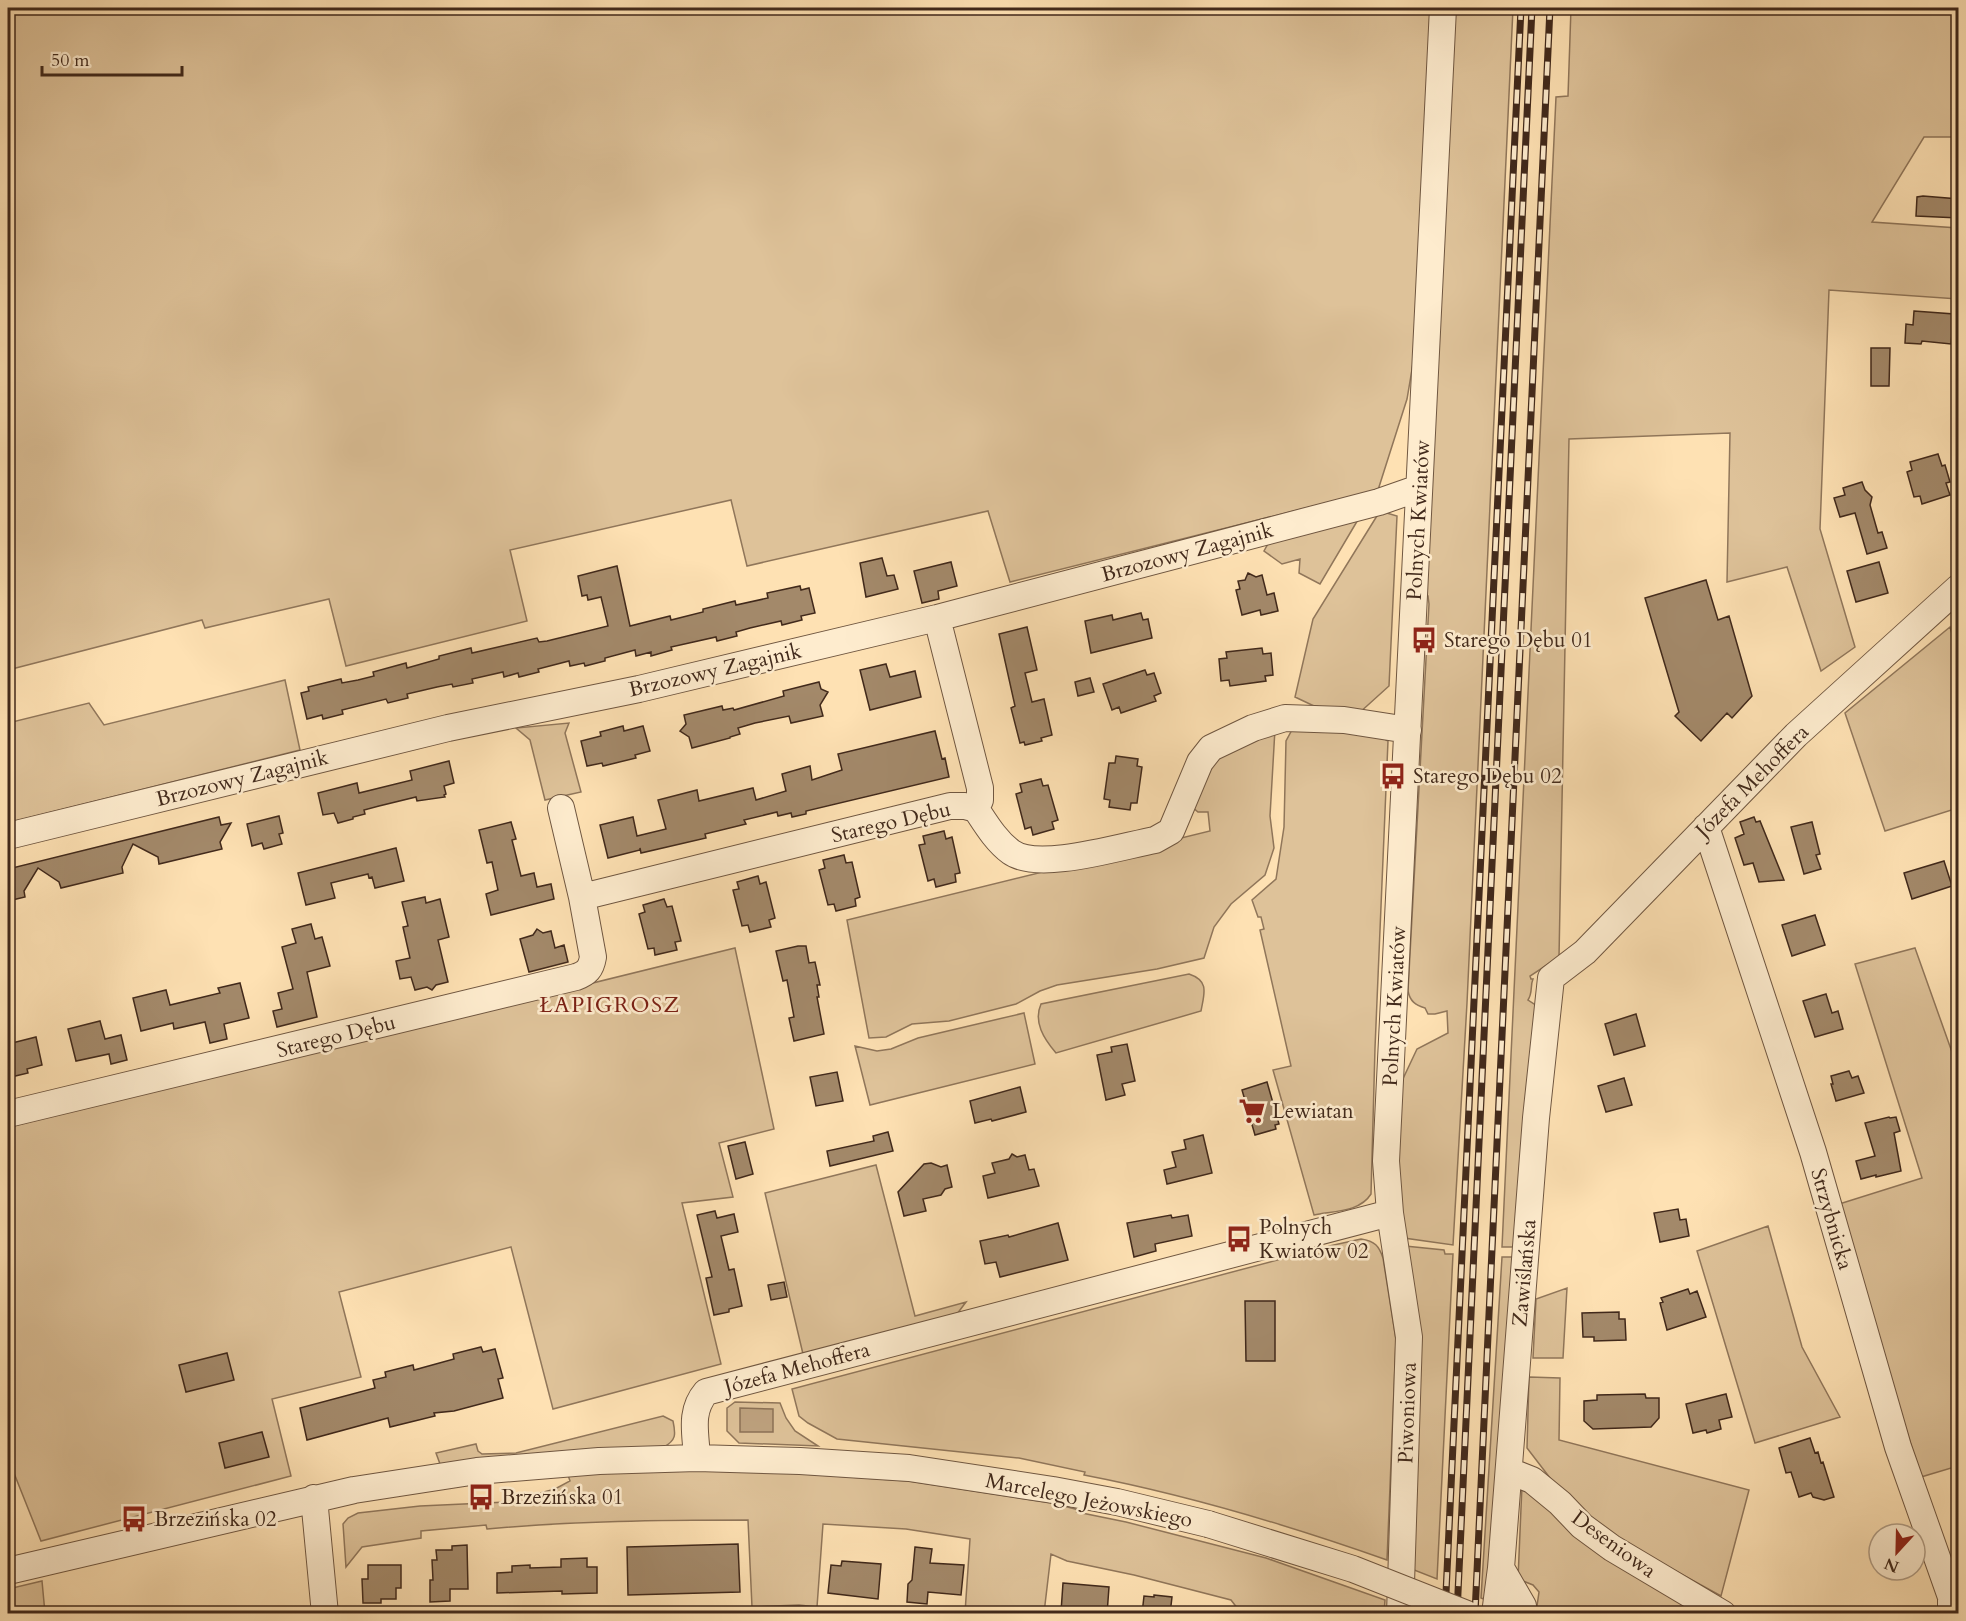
<svg xmlns="http://www.w3.org/2000/svg" width="1966" height="1621" viewBox="0 0 1966 1621" font-family="Cardo,serif">
	<rect width="100%" height="100%" fill="#fee1b3"/>
	<filter id="stains"><feTurbulence type="fractalNoise" baseFrequency=".00333" numOctaves="4"/><feColorMatrix values="0 0 0 0 .2 0 0 0 0 .09 0 0 0 0 .02 0 0 0 .5 -.17"/></filter>
	<radialGradient id="worn" r=".72"><stop offset=".6" stop-color="#630" stop-opacity="0"/><stop offset="1" stop-color="#630" stop-opacity=".3"/></radialGradient>
	<path fill="#dec299" stroke="#90765a" stroke-width="1.5" d="M8 8H1430L1420 322 1407 399 1378 490 1010 582 988 511 747 566 731 500 510 550 527 621 346 666 329 599 205 628 202 620 8 670Z
		M1451 8H1513L1467 1003 1453 1245 1404 1238 1399 1203 1398 1154 1401 1083 1417 1049 1448 1033 1447 1011 1435 1014H1428L1425 1008C1415 1005 1410 1001 1408 991L1429 604 1428 596H1423Z
		M1571 8H1958V137H1924L1872 222 1958 228V299L1829 290 1820 529 1855 647 1821 671 1787 567 1727 582 1730 433 1569 439 1559 957 1530 976 1531 979H1533C1530 986 1533 992 1528 1000L1537 1006 1521 1247H1502L1556 97 1568 96Z
		M1380 511 1397 516 1389 686 1358 714 1314 706 1295 697 1313 619Z
		M1359 518 1320 584 1299 573 1300 559 1282 564 1264 551 1269 542Z
		M1950 627 1958 655V808L1885 831 1845 713Z
		M285 680 300 750 8 823V723L89 703 104 725Z
		M569 723 565 733 581 792 545 800 530 740 516 728Z
		M1293 728 1378 735 1388 741 1375 1048 1371 1194C1360 1212 1334 1211 1314 1215L1273 1070 1291 1066 1260 930 1264 929 1261 917H1258L1252 900 1276 879 1284 827 1286 741Z
		M1275 729 1270 816 1274 848 1265 875 1231 904 1214 927 1204 958 1157 969 1057 985 1040 991 1016 1004 949 1021 912 1024 886 1037 869 1038 847 920 1210 831 1208 812H1198L1191 806 1214 754Z
		M735 948 774 1129 719 1143 733 1197 682 1203 721 1364 553 1409 511 1247 339 1292 361 1377 272 1399 291 1476 41 1541 8 1458V1127Z
		M1915 948 1958 1069V1466L1921 1477 1836 1205 1922 1178 1855 964Z
		M1189 974C1210 981 1204 994 1201 1011L1056 1053C1044 1039 1033 1022 1041 1004Z
		M1024 1013 1035 1064 870 1105 855 1046 877 1051 891 1049 918 1038Z
		M876 1165 915 1316 966 1302 957 1314 803 1354 765 1193Z
		M1768 1226 1802 1347 1840 1417 1755 1443 1697 1251Z
		M1361 1239C1375 1241 1379 1246 1383 1258L1396 1340 1387 1560C1288 1525 1188 1495 1084 1475L1085 1472 1019 1458 837 1439 808 1423 799 1416 792 1389 1315 1250 1316 1255 1330 1251 1329 1246Z
		M1405 1246 1444 1250 1445 1254H1453L1437 1579 1409 1568Z
		M1502 1257H1520L1491 1602 1481 1598Z
		M1567 1288 1563 1358H1533L1536 1299Z
		M1529 1377 1560 1378 1559 1440 1749 1490 1721 1596 1599 1529 1560 1491 1527 1448Z
		M735 1402 780 1403 786 1418 795 1431 818 1446 739 1443 727 1431V1408Z
		M663 1416 673 1421C676 1435 676 1440 664 1447L440 1464 436 1453 476 1444 478 1451 482 1454 516 1453Z
		M707 1471 790 1473 909 1481 1052 1503 1079 1510 1077 1512 1126 1522 1266 1558 1385 1600 1384 1613H1241L1231 1600 1134 1575 1067 1561 1051 1554 1044 1613H965L970 1539 906 1529 823 1524 817 1607 799 1605 752 1607 748 1520C661 1520 574 1521 487 1529L486 1525 421 1531V1538L362 1547 346 1567 343 1524 348 1518 358 1513 420 1506 507 1502 555 1489 570 1481 568 1475 606 1472Z
		M1522 1485 1710 1613 1613 1614 1602 1611 1595 1614 1536 1613 1539 1592 1533 1585 1518 1579Z
		M42 1581 45 1613H8V1589Z"/>
	<path fill="#bea27f" stroke="#8c7257" stroke-width="1.5" d="M740 1408 773 1409V1432H740Z"/>
	<path fill="#a3896a" stroke="#41291b" stroke-width="1.5" d="M1923 196 1959 199V218L1916 216 1917 197Z
		M1914 311 1954 314 1951 344 1922 341 1921 344 1905 343 1906 324 1913 325Z
		M1871 348H1890L1889 386H1871Z
		M1938 454 1942 466 1945 465 1950 482 1946 483 1950 495 1922 504 1920 496 1914 497 1907 472 1912 470 1910 462Z
		M1862 482 1865 490 1872 497 1870 505 1878 533 1882 532 1887 548 1867 554 1855 513 1840 517 1834 498 1845 495 1843 488Z
		M882 558 887 576 894 575 898 589 866 597 860 563Z
		M951 562 957 586 938 591 939 599 922 603 914 571Z
		M1879 562 1888 593 1856 602 1847 571Z
		M617 566 630 626 670 616 671 620 703 612V609L735 601 736 605 768 598 767 593 800 586 801 590 809 588 815 613 801 616 802 620 782 625 781 621 750 628 736 632 737 636 717 641 716 637 671 647 672 650 651 656V652L636 656 635 650 605 658V661L585 666 584 663 570 666 569 661 538 669 539 672 519 677 518 673 504 677 503 672 472 679 473 683 453 687 452 684 437 687 407 694 408 698 388 703 386 699 342 710 343 714 323 719 322 715 307 719 301 693 309 691 308 687 341 679 342 683 358 680 374 676 373 672 406 663 407 668 439 659V656L471 648 472 653 537 638 539 642 547 641 608 626 601 597 588 600 587 595 582 596 578 576Z
		M1248 573 1256 577 1262 575 1267 595 1274 593 1278 611 1261 615 1260 610 1242 615 1236 590 1240 589 1238 581 1245 580Z
		M1706 580 1718 620 1729 616 1752 696 1732 718 1727 713 1701 741 1675 716 1679 712 1645 598Z
		M1141 613 1143 620 1148 619 1152 638 1091 653 1085 621 1112 615 1113 620Z
		M1027 627 1037 670 1025 673 1032 702 1044 699 1052 735 1041 738 1042 741 1025 745 1024 742 1020 743 1011 708 1015 706 999 634Z
		M1262 648 1263 654 1271 653 1273 675 1265 676 1266 681 1230 686 1229 680 1221 681 1219 659 1227 658 1226 652Z
		M886 664 890 677 915 671 921 697 870 710 860 670Z
		M1145 670 1147 675 1154 673 1161 693 1154 696 1156 701 1121 713 1119 707 1112 710 1103 684Z
		M1090 678 1094 692 1078 696 1075 682Z
		M819 682 821 689 828 692 820 705 823 716 791 723 789 716 755 723 738 728 740 734 730 737V738L692 748 689 737 680 731 686 724 684 715 722 706 723 710 733 708 734 710 784 696 783 691Z
		M623 726 624 731 643 726 650 751 635 755 636 758 603 766 602 763 587 766 581 741 601 736 600 732Z
		M935 731 942 759 945 758 949 777 806 811V814L792 817 791 813 778 816 777 812 744 820 746 824 705 834 706 838 641 853 640 848V850L608 858 600 825 633 817 637 836 666 829 658 800 697 790 699 801 753 788 756 800 786 791 782 774 810 766 812 780 842 770 838 754Z
		M1116 756 1138 759 1137 766 1142 767 1137 803H1131L1130 810 1109 807 1110 800 1104 799 1109 763H1115Z
		M449 761 454 783 444 786 446 794 444 795 445 797 417 801 416 797 379 806 364 810 365 814 353 817V819L338 823 334 813 323 815 318 793 357 783 359 793 412 780 410 771Z
		M1041 779 1043 786 1048 785 1058 820 1052 822 1054 829 1033 835 1031 827 1025 829 1016 794 1022 792 1020 784Z
		M279 816 283 833 279 834 282 844 264 849 262 843 252 846 247 824Z
		M219 817 221 825 231 823 220 842 222 849 159 864 158 857 133 844 122 867 123 873 61 888 59 882 38 868 24 891 25 897 8 901V869Z
		M1754 817 1756 822 1760 821 1784 880 1759 882 1753 863 1744 865 1735 838 1744 834 1740 822Z
		M511 822 516 839 512 840 521 876 534 873 537 887 551 884 554 899 491 915 486 894 498 890 492 862 487 863 479 830Z
		M1812 822 1820 854 1816 855 1821 869 1804 874 1791 827Z
		M944 831 946 839 952 837 960 873 955 874 956 882 936 887 934 879 928 881 919 845 925 844 923 836Z
		M396 848 404 881 375 888 372 877 369 878 368 874 331 883 335 898 306 905 298 873Z
		M844 855 846 863 852 862 860 897 855 899 856 906 836 911 834 904 828 905 819 870 825 868 823 860Z
		M1944 861 1952 886 1912 899 1904 873Z
		M758 876 760 884 766 882 775 918 769 920 771 927 750 932 748 925 742 926 733 890 739 889 737 882Z
		M425 897 426 903 440 899 449 937 438 940 448 982 436 985 432 990 427 987 415 990 411 977 400 979 396 961 410 958 403 927 408 926 402 902Z
		M664 899 667 907 672 906 681 941 675 942 677 950 655 955 654 948 648 949 639 914 645 912 643 905Z
		M1815 915 1825 945 1792 956 1782 925Z
		M311 924 315 939 322 937 330 966 307 972 317 1017 277 1027 273 1011 282 1009 278 993 293 989 282 947 296 943 292 929Z
		M537 929 543 933 551 931 555 948 564 945 568 962 529 972 520 939 533 935Z
		M798 946H806L809 963 815 962 820 985H817L819 997H817L824 1034 794 1041 789 1018 794 1017 787 980 783 981 776 951Z
		M240 983 249 1018 224 1024 227 1039 210 1043 205 1022 174 1029 173 1023 141 1031 133 998 166 990 170 1005 220 993 218 988Z
		M1826 994 1832 1013 1838 1011 1843 1029 1815 1037 1803 1001Z
		M1636 1014 1645 1046 1614 1055 1605 1024Z
		M100 1021 105 1039 121 1035 127 1060 111 1064 109 1054 76 1061 68 1029Z
		M36 1037 42 1065 27 1069 28 1073 11 1077 8 1062V1044Z
		M1127 1044 1135 1081 1122 1084 1125 1095 1106 1100 1097 1055 1112 1052 1111 1047Z
		M1849 1071 1852 1078 1858 1076 1864 1093 1836 1101 1831 1084H1833L1831 1076Z
		M837 1072 843 1101 816 1106 810 1077Z
		M1624 1078 1632 1105 1606 1112 1598 1086Z
		M1267 1082 1279 1124 1275 1125 1276 1129 1255 1135 1242 1090Z
		M1020 1087 1026 1112 992 1121 991 1119 975 1123 970 1101Z
		M1889 1117 1890 1118 1896 1117 1900 1131 1894 1133 1901 1171 1876 1177V1175L1861 1179 1856 1161 1875 1156 1865 1123Z
		M888 1132 893 1151 830 1166 827 1151 874 1141 873 1136Z
		M1203 1135 1212 1173 1167 1184 1164 1170 1176 1167 1172 1152 1186 1149 1184 1140Z
		M745 1142 753 1174 736 1179 728 1146Z
		M1012 1154 1017 1157 1025 1155 1029 1170 1034 1169 1039 1186 988 1198 983 1176 995 1173 992 1163 1009 1159Z
		M931 1163 941 1167 947 1165 952 1187 945 1189 941 1195 923 1199 926 1211 904 1216 898 1192 924 1164Z
		M1678 1209 1680 1220 1686 1219 1689 1236 1660 1242 1654 1213Z
		M715 1211 717 1218 734 1214 738 1232 721 1236 729 1270 734 1269 742 1306 729 1309V1312L714 1315 706 1278 712 1277 697 1215Z
		M1171 1215 1172 1218 1188 1215 1192 1236 1155 1244 1156 1251 1134 1257 1127 1223Z
		M1058 1223 1068 1260 1000 1277 996 1262 985 1264 980 1241 1008 1235 1009 1237Z
		M784 1282 787 1297 771 1300 768 1285Z
		M1688 1289 1690 1294 1697 1291 1706 1317 1667 1330 1660 1303 1663 1302 1661 1298Z
		M1245 1301H1275V1361H1246Z
		M1619 1312V1319H1625L1626 1340 1594 1341V1337H1583L1582 1313Z
		M481 1347 483 1352 495 1349 503 1378 498 1379 503 1398 454 1411 434 1413 435 1416 390 1427 388 1418 307 1440 300 1408 375 1388 373 1380 386 1377 385 1372 413 1365 414 1370 454 1359 453 1354Z
		M227 1353 234 1380 186 1392 179 1365Z
		M1645 1394 1646 1398H1659V1418L1651 1427 1593 1429 1584 1421V1401L1597 1400V1395Z
		M1726 1394 1732 1417 1719 1420 1721 1429 1707 1433 1706 1430 1693 1433 1686 1404Z
		M262 1432 269 1457 225 1468 219 1443Z
		M1810 1438 1815 1453 1818 1452 1821 1463 1823 1462 1834 1497 1824 1500 1813 1497 1811 1493 1799 1497 1791 1472 1786 1473 1779 1448Z
		M738 1544 740 1592 628 1595 627 1547Z
		M467 1545 468 1589H450V1601L430 1602V1580H433L432 1560H437L436 1550H452V1546Z
		M915 1547 932 1549 930 1563 964 1565 961 1595 928 1592 927 1604 907 1602 908 1584 912 1580Z
		M587 1558V1567H597V1593L562 1594V1591L497 1593V1573L512 1572V1566L530 1565V1568L561 1567V1559Z
		M842 1561 881 1564 878 1599 828 1593 831 1565 841 1566Z
		M368 1565H401V1588H396V1599H381V1603H363L362 1579H368Z
		M1063 1583 1109 1587 1107 1614 1061 1612Z
		M1154 1595 1172 1597 1170 1614H1142L1144 1596 1154 1597Z"/>
	<g fill="none" stroke-linecap="round" stroke-linejoin="round">
		<g stroke="#705741" stroke-width="28">
			<path id="minor" d="M937 618 980 788V800L976 809
				M561 808 582 897
				M1706 827 1813 1152 1898 1447 1951 1597V1614
				M8 836 448 728 639 689 937 618 1379 502 1419 488
				M8 1114 576 977C587 973 591 969 593 957L582 897 950 806H965L976 809C986 824 996 841 1011 852 1038 872 1122 846 1155 840L1171 831 1200 762 1211 748 1253 728 1285 718 1344 720 1408 730
				M697 1458C696 1434 689 1412 706 1392L1390 1213
				M1509 1471 1532 1480 1560 1503 1582 1526 1612 1548 1723 1614
				M314 1498 325 1614
				M1501 1568 1523 1606 1524 1614
				M8 1571 354 1490 477 1471 599 1461 697 1458 800 1461 909 1468 1053 1490 1117 1502 1208 1524
				M1400 1614 1409 1337 1390 1213 1386 1161 1443 8
				M1495 1614 1501 1568 1536 1118 1551 978 1585 952 1796 735 1958 588"/>
		</g>
		<use href="#minor" stroke="#feecce" stroke-width="26"/>
		<g stroke="#41291b" stroke-width="7">
			<path id="rail" d="M1445 1614 1521 8
				M1457 1614 1532 8
				M1475 1614 1550 8"/>
		</g>
		<use href="#rail" stroke="#feecce" stroke-width="4.5" stroke-dasharray="14" stroke-linecap="butt"/>
		<g stroke="#705741" stroke-width="28" stroke-linecap="butt">
			<path id="minor-bridge" d="M1208 1524 1353 1569 1467 1614"/>
		</g>
		<use href="#minor-bridge" stroke="#feecce" stroke-width="26"/>
	</g>
	<defs>
		<g id="bus-bare" transform="scale(2.07)"><path d="M-5-6H5V4H4V6H2V4H-2V6H-4V4H-5ZM-3.5-4V0h7V-4ZM-3.5 1.2v1.5H-2V1.2ZM2 1.2v1.5H3.5V1.2Z" fill="#8f2418" stroke="#feecce" stroke-width="2.5" paint-order="stroke"/></g>
		<g id="supermarket-bare" transform="scale(2.07)"><path d="M-6-5.5h2.5l.6 2H6L4.5 2H-2.5L-4.4-4H-6ZM-1.5 3.2a1.3 1.3 0 1 0 .1 0ZM3 3.2a1.3 1.3 0 1 0 .1 0Z" fill="#8f2418" stroke="#feecce" stroke-width="2.5" paint-order="stroke"/></g>
	</defs>
	<g fill-rule="evenodd">
		<use href="#bus-bare" x="1424" y="640"/>
		<use href="#bus-bare" x="1393" y="776"/>
		<use href="#supermarket-bare" x="1252" y="1111"/>
		<use href="#bus-bare" x="1239" y="1239"/>
		<use href="#bus-bare" x="481" y="1497"/>
		<use href="#bus-bare" x="134" y="1519"/>
	</g>
	<g text-anchor="middle" stroke-width="5" stroke-linejoin="round" paint-order="stroke">
		<g font-size="21" fill="#41291b" stroke="#feecce">
			<text transform="translate(1418 520) rotate(-87)" y="7">Polnych Kwiatów</text>
			<text transform="translate(1187 552) rotate(-15)" y="7">Brzozowy Zagajnik</text>
			<text transform="translate(715 670) rotate(-13)" y="7">Brzozowy Zagajnik</text>
			<text transform="translate(242 778) rotate(-14)" y="7">Brzozowy Zagajnik</text>
			<text transform="translate(1752 781) rotate(-45)" y="7">Józefa Mehoffera</text>
			<text transform="translate(891 822) rotate(-13)" y="7">Starego Dębu</text>
			<text transform="translate(1394 1006) rotate(-87)" y="7">Polnych Kwiatów</text>
			<text transform="translate(336 1036) rotate(-14)" y="7">Starego Dębu</text>
			<text transform="translate(1832 1219) rotate(74)" y="7">Strzybnicka</text>
			<text transform="translate(1524 1273) rotate(-85)" y="7">Zawiślańska</text>
			<text transform="translate(797 1368) rotate(-15)" y="7">Józefa Mehoffera</text>
			<text transform="translate(1407 1413) rotate(-88)" y="7">Piwoniowa</text>
			<text transform="translate(1089 1500) rotate(11)" y="7">Marcelego Jeżowskiego</text>
			<text transform="translate(1614 1544) rotate(36)" y="7">Deseniowa</text>
		</g>
		<g font-size="21" fill="#41291b" stroke="#feecce" text-anchor="start">
			<text x="1444" y="647">Starego Dębu 01</text>
			<text x="1413" y="783">Starego Dębu 02</text>
			<text x="1272" y="1118">Lewiatan</text>
			<text x="1259" y="1234">Polnych<tspan x="1259" dy="24">Kwiatów 02</tspan></text>
			<text x="501" y="1504">Brzezińska 01</text>
			<text x="154" y="1526">Brzezińska 02</text>
		</g>
		<g font-size="22" letter-spacing="1.5" fill="#7a1f14" stroke="#feecce">
			<text x="610" y="1012">ŁAPIGROSZ</text>
		</g>
	</g>
	<rect width="1966" height="1621" fill="none" stroke="#fee1b3" stroke-width="30"/>
	<rect x="9" y="9" width="1948" height="1603" fill="none" stroke="#41291b" stroke-width="3"/>
	<rect x="15" y="15" width="1936" height="1591" fill="none" stroke="#41291b" stroke-width="1.5"/>
	<g transform="translate(1897 1552) rotate(202)"><circle r="28" fill="#feecce" stroke="#b29e86" stroke-width="1.5"/>
	<path d="M0-4.5L10 22L0 15L-10 22Z" fill="#8f2418"/>
	<text y="-9" font-size="16" font-weight="bold" text-anchor="middle" fill="#41291b">N</text>
	</g>
	<path d="M42 66v9h140v-9" fill="none" stroke="#41291b" stroke-width="3"/>
	<text x="51" y="66" font-size="18" fill="#41291b" stroke="#feecce" stroke-width="4.5" paint-order="stroke">50 m</text>
	<rect width="100%" height="100%" filter="url(#stains)"/>
	<rect width="100%" height="100%" fill="url(#worn)"/>
</svg>
